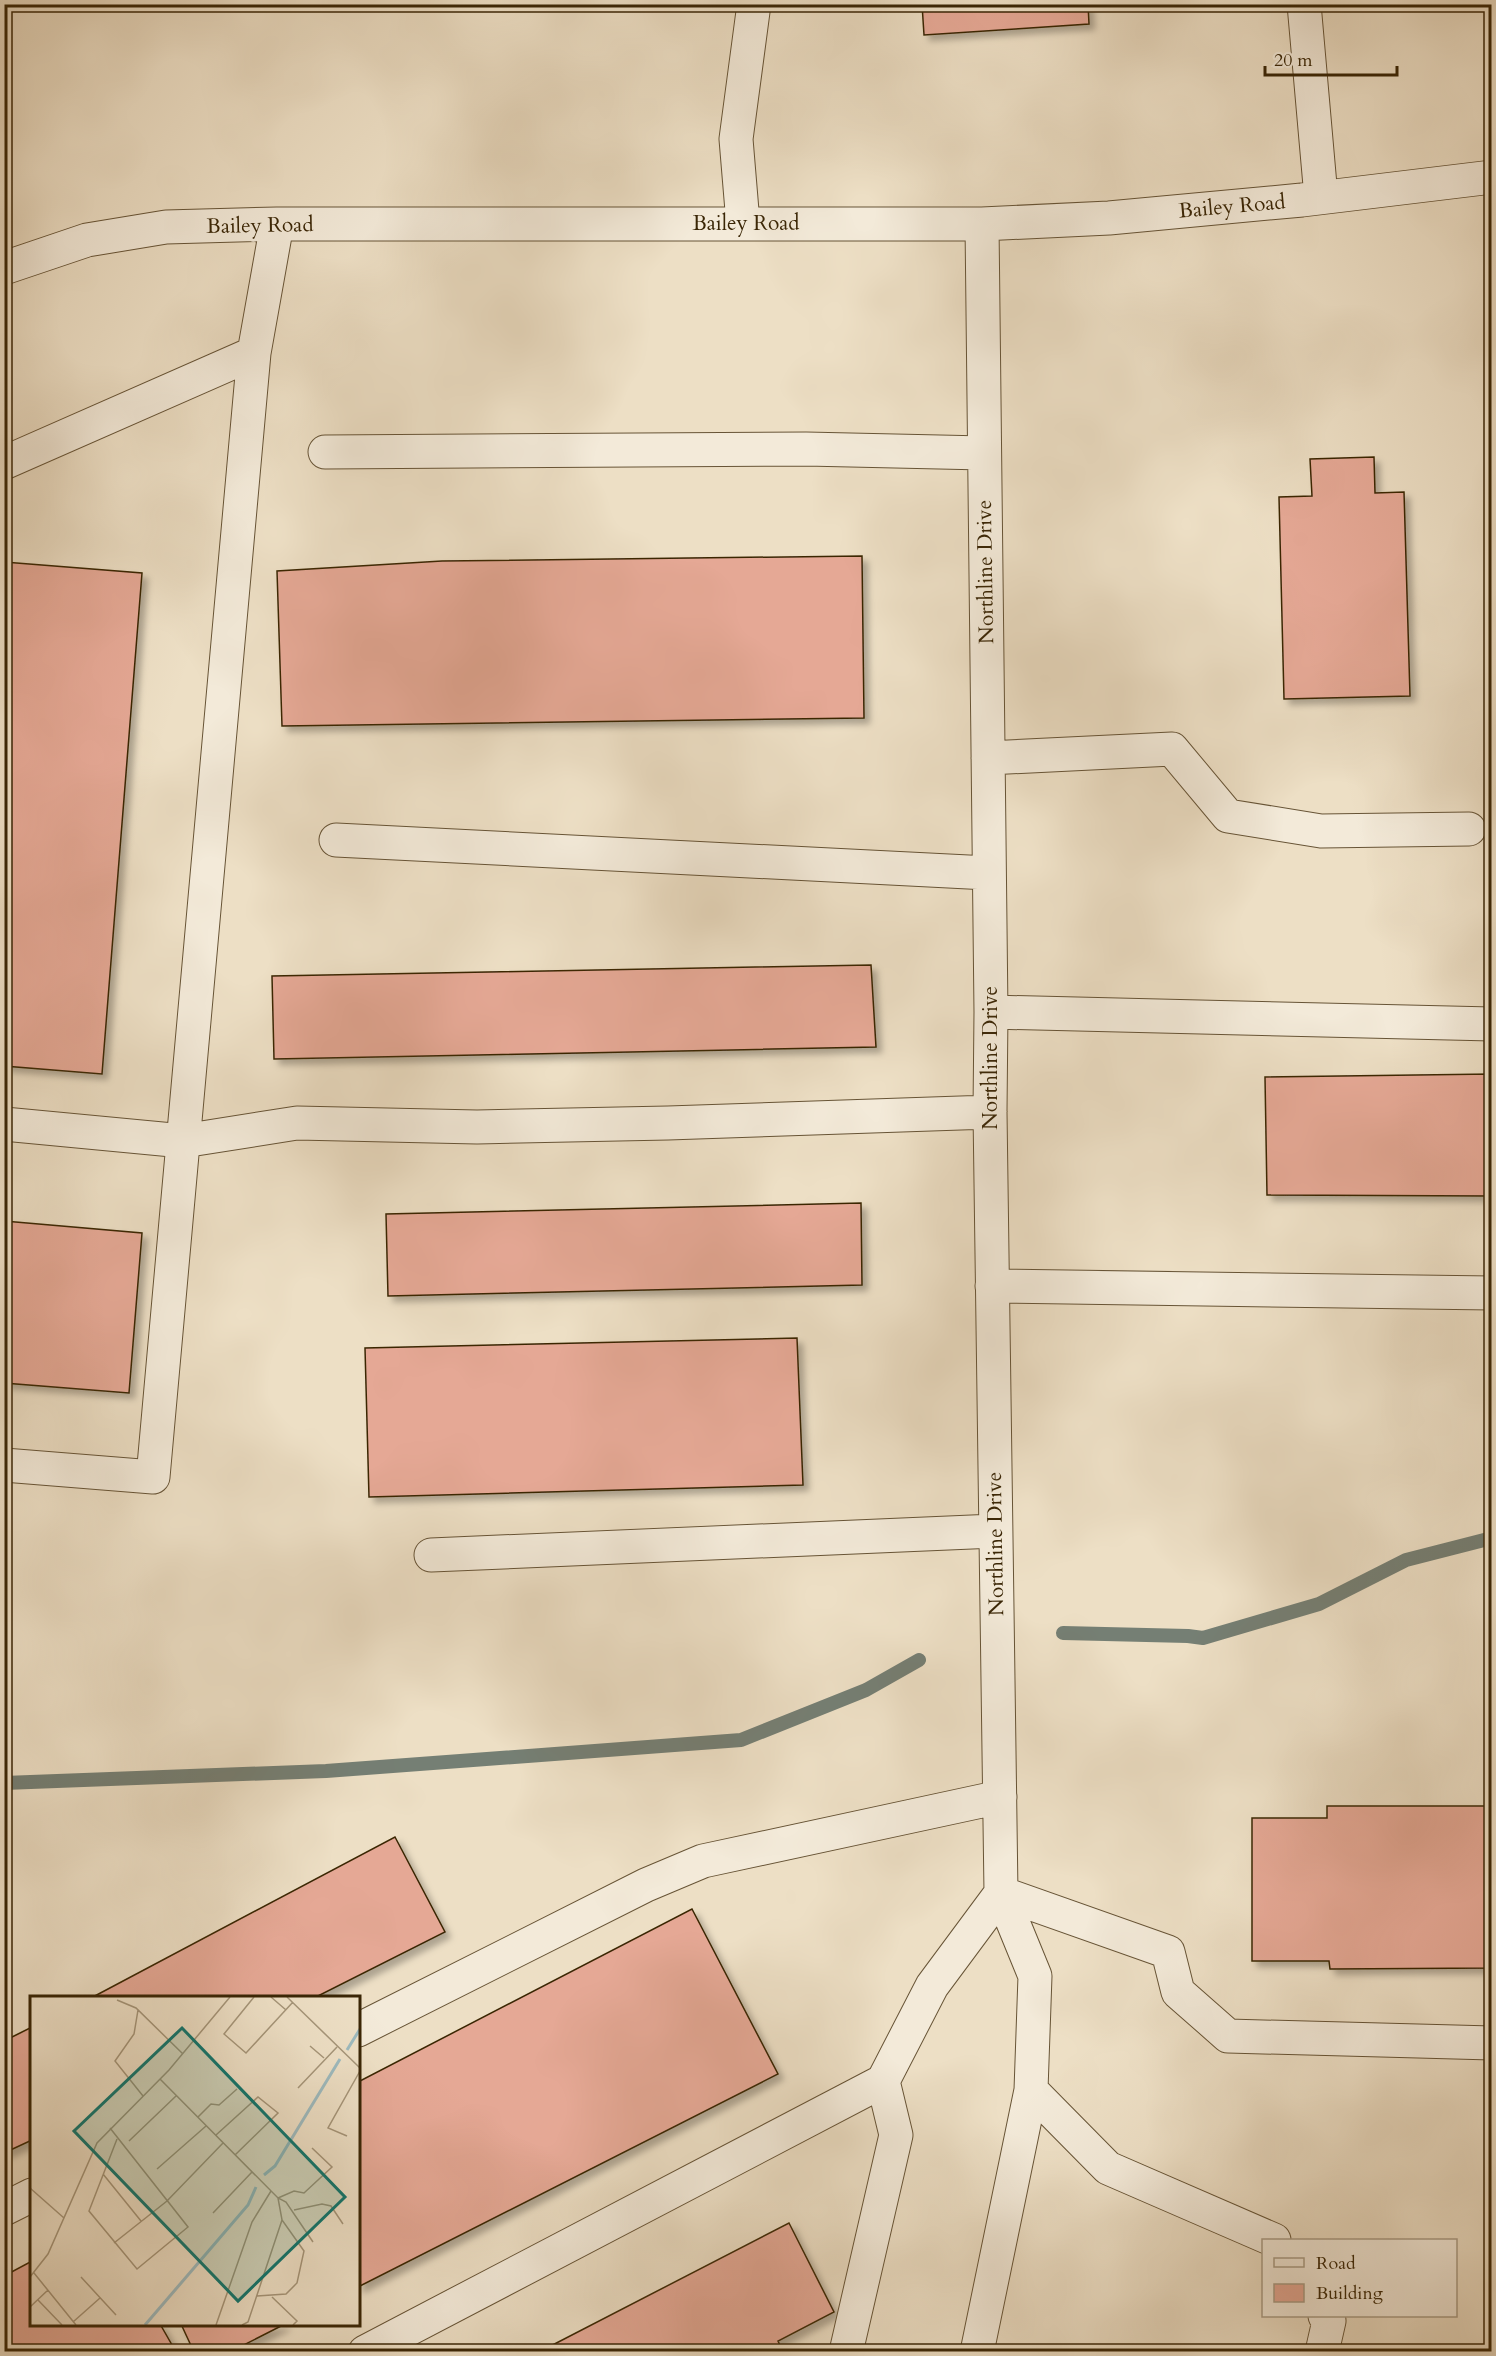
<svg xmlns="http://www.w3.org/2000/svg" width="1496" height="2356" viewBox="0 0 1496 2356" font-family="Cardo,serif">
	<defs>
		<filter id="shadow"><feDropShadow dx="5.5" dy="5.5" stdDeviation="3" flood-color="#0004"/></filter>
	</defs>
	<rect width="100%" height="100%" fill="#eddfc5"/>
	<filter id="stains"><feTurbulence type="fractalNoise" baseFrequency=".00333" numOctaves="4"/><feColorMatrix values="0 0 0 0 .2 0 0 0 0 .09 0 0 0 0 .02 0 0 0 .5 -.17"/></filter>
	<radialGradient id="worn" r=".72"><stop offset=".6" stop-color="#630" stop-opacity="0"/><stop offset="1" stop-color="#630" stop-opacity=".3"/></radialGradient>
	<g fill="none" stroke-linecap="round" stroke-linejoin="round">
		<path stroke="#757f74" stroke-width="14" d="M1063 1633 1188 1636 1203 1638 1319 1604 1406 1560 1492 1538
			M4 1783 326 1771 741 1740 866 1690 919 1660"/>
	</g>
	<path fill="#e5a895" stroke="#3a2606" stroke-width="1.5" filter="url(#shadow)" d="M922 4H1088L1089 24 924 35Z
		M1374 457 1375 493 1404 492 1410 696 1284 699 1279 497 1312 496 1310 459Z
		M862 556 864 718 282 726 277 571 442 561Z
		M4 562 142 573 102 1074 4 1066Z
		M871 965 876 1047 274 1059 272 976Z
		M1492 1074V1196L1267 1195 1265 1077Z
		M861 1203 862 1285 388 1296 386 1214Z
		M4 1221 142 1233 129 1393 4 1383Z
		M797 1338 803 1485 369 1497 365 1348Z
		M1327 1806H1492V1968L1330 1969 1329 1961H1252V1818H1327Z
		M395 1837 445 1932 314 1998H91Z
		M692 1909 778 2074 358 2287V2082Z
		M32 2027V2140L4 2153V2041Z
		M789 2223 834 2312 778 2341 783 2352H539Z
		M32 2261V2324H160L176 2352H4V2276Z
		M181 2324H285L230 2352H194Z"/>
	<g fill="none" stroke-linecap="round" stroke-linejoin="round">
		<g stroke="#675436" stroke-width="35">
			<path id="minor" d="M1304 4 1321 197
				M743 223 736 139 754 4
				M4 268 87 240 166 227 277 224H982L1109 218 1302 200 1492 177
				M325 452 806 449 984 453
				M4 463 254 353
				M988 758 1172 749 1228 816 1321 831 1469 829
				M336 840 988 873
				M991 1012 1492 1024
				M4 1124 183 1141 297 1123 477 1127 668 1123 990 1112
				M992 1286 1492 1293
				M4 1465 153 1477 254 353 277 224
				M431 1555 995 1531
				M1001 1893 1168 1952 1178 1992 1228 2036 1492 2043
				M358 2030 646 1885 703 1861 1000 1797
				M1031 2090 1108 2168 1274 2240
				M4 2209 32 2195
				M365 2352 883 2081 932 1986 1001 1893
				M846 2352 896 2135 883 2081
				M977 2352 1031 2090 1035 1976 1001 1893 990 1112 991 1012 982 224
				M1322 2352 1329 2321 1325 2316"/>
		</g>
		<use href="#minor" stroke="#f3ead9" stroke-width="33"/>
	</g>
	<g text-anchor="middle" stroke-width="6" stroke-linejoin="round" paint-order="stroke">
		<g font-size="21" fill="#3a2606" stroke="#f3ead9">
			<text transform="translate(1232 206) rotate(-5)" y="7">Bailey Road</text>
			<text x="746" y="230">Bailey Road</text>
			<text transform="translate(260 225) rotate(-1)" y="7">Bailey Road</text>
			<text transform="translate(985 572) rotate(-91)" y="7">Northline Drive</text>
			<text transform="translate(990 1058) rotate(-90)" y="7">Northline Drive</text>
			<text transform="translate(995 1544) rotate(-91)" y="7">Northline Drive</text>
		</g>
	</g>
	<g transform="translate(30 1996)">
		<rect width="330" height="330" fill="#eddfc5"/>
		<path fill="none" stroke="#9dbabe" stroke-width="3" d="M317 54 330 33M234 179 245 170 310 63M115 329 218 209 226 191"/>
		<path fill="none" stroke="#a59579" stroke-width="1.5" d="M224 1 194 38 216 57 263 6M241 1 256 14M257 1 330 72M87 4 106 12 153 58M108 14 104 38 85 65 113 100M280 50 294 62M130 83 248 202 256 206 283 246M268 92 307 51M168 121 181 108 189 109 207 93M80 132 158 231 107 273 59 215 87 143M186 139 228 101 248 117 205 159M317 140 298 132 330 75M99 145 146 100M127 173 176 130M73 178 111 225M0 192 34 222M248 202 264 195 274 197 302 171 282 152M264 214 292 208 301 210 313 228M183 217 222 176M84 247 137 205 193 147M4 277 46 329M0 281 18 258 67 147 139 74 200 1M51 281 86 319M227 300 256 298 267 287 274 255 252 224 248 202M242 301 267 325 263 329M8 304 32 329M0 311 18 294M43 326 70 302M186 329 222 226 241 195M212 329 218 326 252 224"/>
		<path fill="#0f766e" fill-opacity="0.15" stroke="#0f766e" stroke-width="3" d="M152 32 315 201 208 305 44 135Z"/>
		<rect width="330" height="330" fill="none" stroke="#3a2606" stroke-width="3"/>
	</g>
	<rect width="1496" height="2356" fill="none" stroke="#eddfc5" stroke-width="24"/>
	<rect x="6" y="6" width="1484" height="2344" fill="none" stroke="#3a2606" stroke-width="3"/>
	<rect x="12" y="12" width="1472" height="2332" fill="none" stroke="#3a2606" stroke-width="1.5"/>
	<rect x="1262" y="2239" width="195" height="78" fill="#f3ead9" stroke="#a99c85" stroke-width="1.5"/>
	<rect x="1274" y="2258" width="30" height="9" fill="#f3ead9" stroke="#a99c85" stroke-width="1.5"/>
	<text x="1316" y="2269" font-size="18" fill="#3a2606">Road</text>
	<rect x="1274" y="2284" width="30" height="18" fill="#e5a895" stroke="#a99c85" stroke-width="1.5"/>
	<text x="1316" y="2299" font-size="18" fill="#3a2606">Building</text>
	<path d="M1265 66v9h132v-9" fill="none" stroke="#3a2606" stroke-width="3"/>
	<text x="1274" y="66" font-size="18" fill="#3a2606" stroke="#f3ead9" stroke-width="4.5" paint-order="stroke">20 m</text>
	<rect width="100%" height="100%" filter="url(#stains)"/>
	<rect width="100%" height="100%" fill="url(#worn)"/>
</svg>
